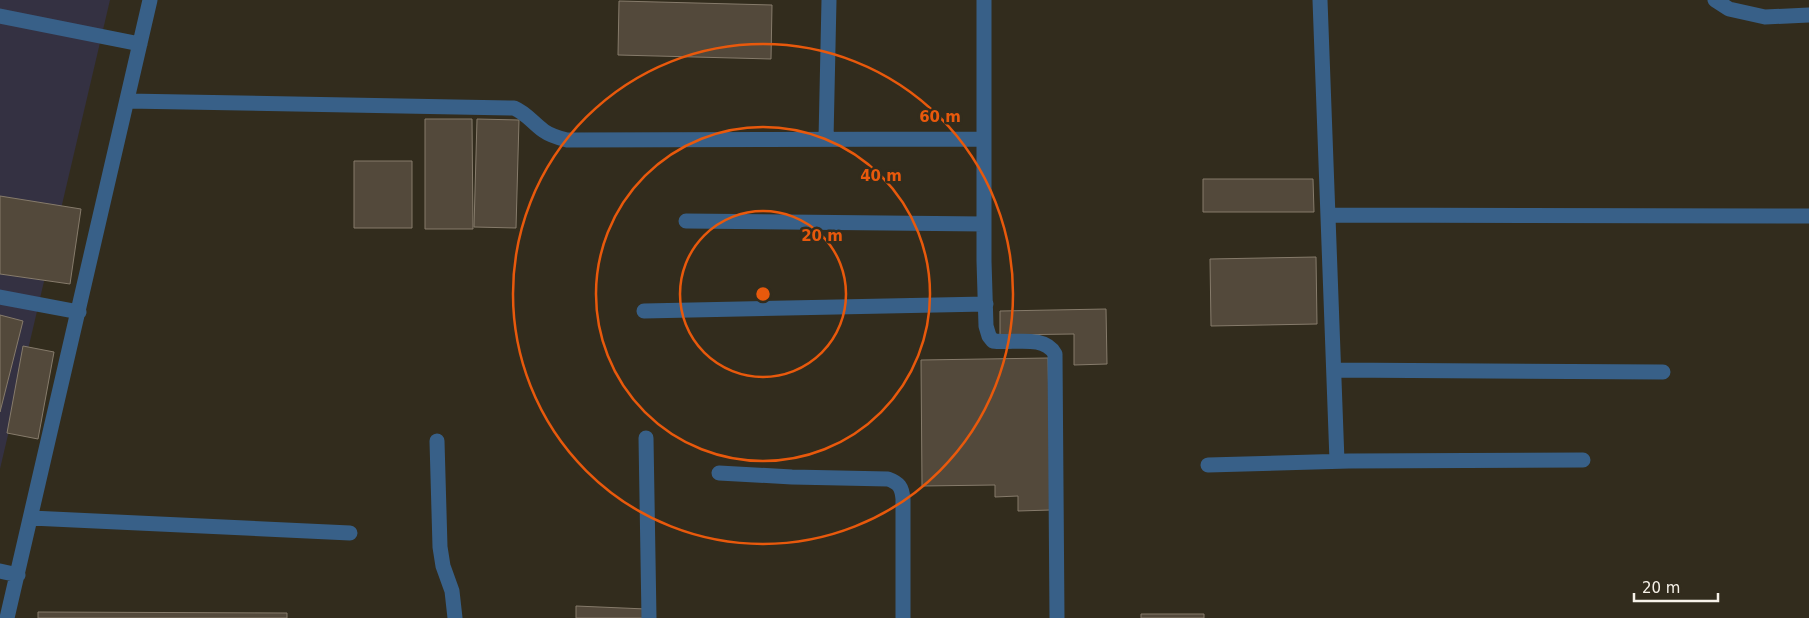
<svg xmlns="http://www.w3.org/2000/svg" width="1809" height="618" viewBox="0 0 1809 618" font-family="'DejaVu Sans',sans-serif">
	<rect width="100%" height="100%" fill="#322c1d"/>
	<path fill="#343142" d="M0 0H110L0 469Z"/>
	<path fill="#53493b" stroke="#867b6b" d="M619 1 772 5 771 59 618 55Z
		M425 119H472L473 229H425Z
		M477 119 519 120 516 228 474 227Z
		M354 161H412V228H354Z
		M1203 179H1313L1314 212H1203Z
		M0 196 81 209 70 284 0 274Z
		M1316 257 1317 324 1211 326 1210 259Z
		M1106 309 1107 364 1074 365V334L1000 335V311Z
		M0 315 23 321 0 412Z
		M23 346 54 352 38 439 7 433Z
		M1048 358 1051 510 1018 511V496L995 497V485L922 486 921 360Z
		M576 606 646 609 645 618H576Z
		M38 612 287 613V618H38Z
		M1141 614H1204V618H1141Z"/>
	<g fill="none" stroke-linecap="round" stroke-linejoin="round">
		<path stroke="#386088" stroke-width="15" d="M984 0V261L986 326 989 336 993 341C1012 344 1044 334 1055 354L1057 618
			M1320 0 1337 461
			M1715 0 1729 9 1765 17 1809 15
			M0 16 140 44
			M127 101 514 108C526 113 533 123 544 131 551 136 559 138 567 140L984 139
			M826 139 829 0
			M1329 215 1809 216
			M686 221 984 224
			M0 297 79 312
			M644 311 986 304
			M1334 370 1663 372
			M646 438 649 618
			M437 441 440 547 443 566 452 591 455 618
			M1208 465 1349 461 1583 460
			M719 473 792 477 888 479C899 483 902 487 903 499V618
			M31 518 350 533
			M0 571 18 575
			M7 618 150 0"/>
	</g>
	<g fill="none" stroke="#e8590c" stroke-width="2.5">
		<circle cx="763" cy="294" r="83"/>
		<circle cx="763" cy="294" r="167"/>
		<circle cx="763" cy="294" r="250"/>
	</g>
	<circle cx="763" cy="294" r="8" fill="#e8590c" stroke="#322c1d" stroke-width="2.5"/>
	<g font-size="15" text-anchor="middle" font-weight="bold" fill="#e8590c" stroke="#322c1d" stroke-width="5" stroke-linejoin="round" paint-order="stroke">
		<text x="940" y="122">60 m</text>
		<text x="881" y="181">40 m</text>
		<text x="822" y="241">20 m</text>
	</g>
	<path d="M1634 593v8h84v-8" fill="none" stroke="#f7f2e9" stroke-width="2.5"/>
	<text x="1642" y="593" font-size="15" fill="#f7f2e9" stroke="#322c1d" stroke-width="4" paint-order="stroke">20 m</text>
</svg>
